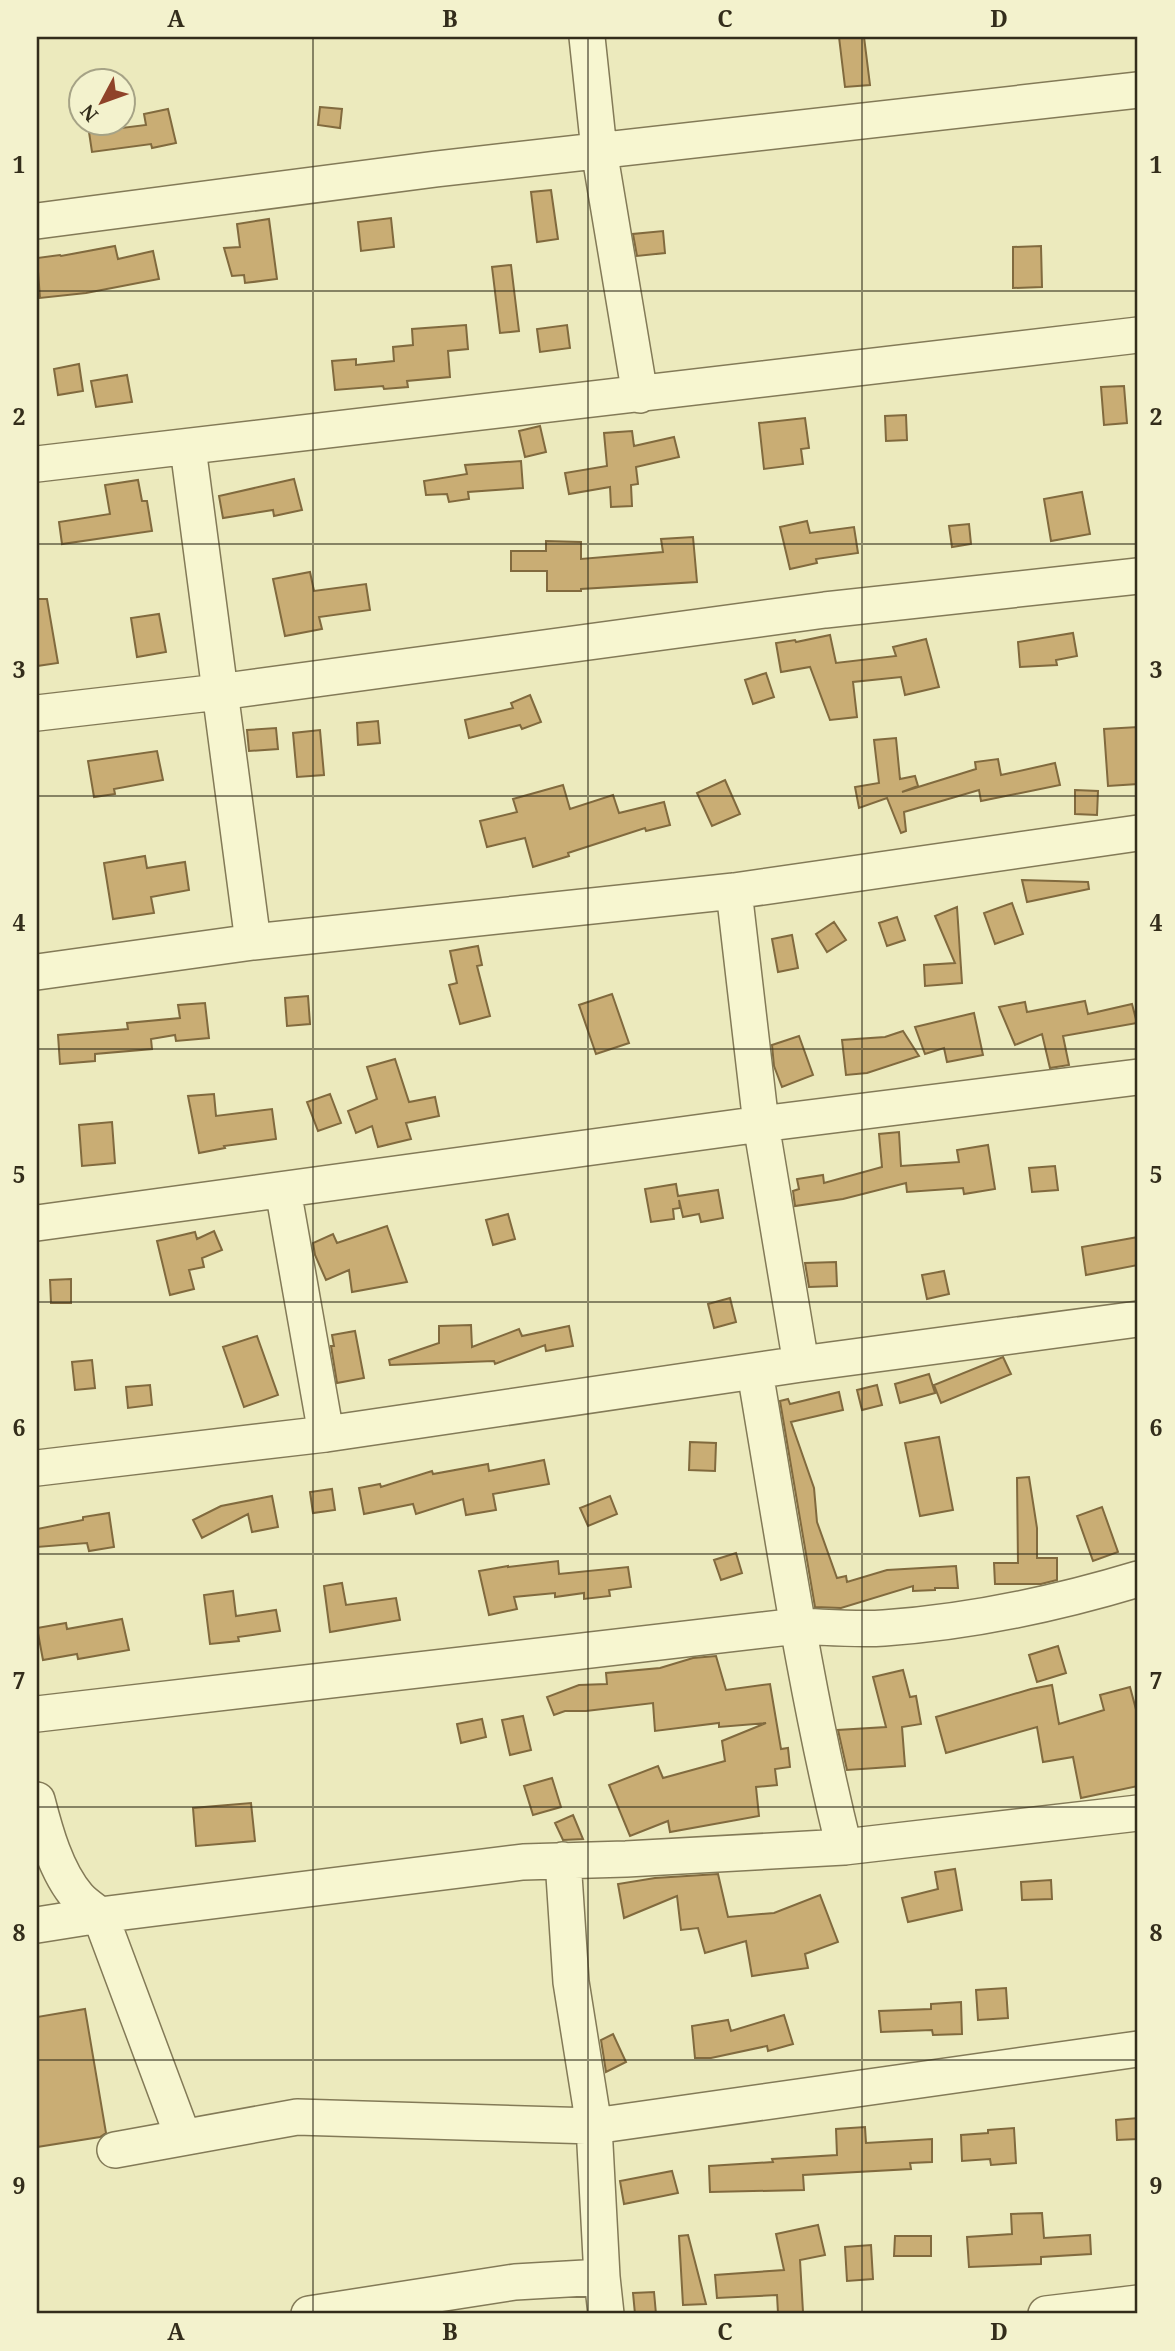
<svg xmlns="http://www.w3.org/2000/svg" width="1175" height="2351" viewBox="0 0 1175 2351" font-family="'Noto Serif',serif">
	<rect width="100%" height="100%" fill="#eceabd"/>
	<path fill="#c9ad74" stroke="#816a3e" stroke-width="2" d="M839 37H864L870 85 845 87Z
		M320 107 342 109 340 128 318 125Z
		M168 109 176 143 152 148 151 144 92 152 89 132 146 125 144 114Z
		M551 190 558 239 537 242 531 192Z
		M391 218 394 247 361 251 358 222Z
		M269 219 277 279 245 283 244 275 232 276 224 248 240 247 237 224Z
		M663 231 665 253 637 256 633 234Z
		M115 246 118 259 153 251 159 279 86 293 40 298 37 258 60 255 61 256Z
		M1041 246 1042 287 1013 288V247Z
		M511 265 519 331 500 333 492 267Z
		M466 325 468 349 448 351 450 377 407 381 408 387 384 389 383 386 335 390 332 361 356 359V365L394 361 393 347 413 345 412 329Z
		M567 325 570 348 540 352 537 329Z
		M79 364 83 391 58 395 54 369Z
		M127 375 132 402 96 407 91 381Z
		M1124 386 1127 423 1104 425 1101 387Z
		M906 415 907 440 886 441 885 416Z
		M805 418 809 448 801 449 803 464 764 469 759 423Z
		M540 426 546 452 525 457 519 431Z
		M632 431 634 446 674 437 679 457 636 467 638 484 631 485 632 506 611 507 610 487 569 494 565 473 607 466 604 433Z
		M521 461 523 488 468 492 469 499 449 502 447 494 426 495 424 481 467 474 465 465Z
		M294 479 302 510 274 516 273 510 223 518 219 496Z
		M138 480 142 501H147L152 531 62 544 59 522 110 514 105 485Z
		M1082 492 1090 534 1051 541 1044 499Z
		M807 521 810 533 854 527 858 553 816 559 817 563 790 569 780 527Z
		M969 524 971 544 952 547 949 526Z
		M693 537 697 582 581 589V591H547V571H511V551H546V541L581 542V559L663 552 661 539Z
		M310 572 314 591 366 584 370 610 319 617 322 629 285 636 273 579Z
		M37 599H47L58 663 37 666Z
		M159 614 166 652 137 657 131 618Z
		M1073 633 1077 656 1056 660 1057 665 1020 667 1018 642Z
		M830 635 836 663 896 656 893 647 926 639 939 687 905 695 901 677 853 682 857 717 830 720 810 667 781 672 776 643 795 640 796 642Z
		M766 673 774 697 753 704 745 680Z
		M530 695 541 722 522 729 520 725 469 738 465 720 513 708 511 703Z
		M378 721 380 743 358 745 357 723Z
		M1138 727V784L1108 786 1104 729Z
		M276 728 278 749 249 751 247 730Z
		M320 730 324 775 297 777 293 733Z
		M896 738 900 779 915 776 918 786 902 792 976 769 975 762 998 759 1001 775 1055 763 1060 785 981 801 979 790 904 812 906 831 901 833 887 798 859 808 855 787 879 783 874 740Z
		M157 751 163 780 114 789 115 794 94 797 88 761Z
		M725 780 740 814 712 826 697 793Z
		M563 785 570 809 613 795 619 813 664 802 670 825 646 831 645 828 568 853 569 856 533 867 525 838 487 847 480 821 517 812 513 799Z
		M1075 790 1098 791 1097 815 1075 814Z
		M145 856 147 868 185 862 189 890 151 897 154 913 113 919 104 863Z
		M1022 880 1088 882 1089 889 1027 902Z
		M1012 903 1023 934 995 944 984 913Z
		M957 907 962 983 925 986 924 965 955 963 935 916Z
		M897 917 905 940 887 946 879 923Z
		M834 922 846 940 827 952 816 934Z
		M792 935 798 968 778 972 772 939Z
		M478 946 482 965 477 966 490 1016 460 1024 449 985 457 983 450 951Z
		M612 994 629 1043 596 1054 579 1005Z
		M308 996 310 1024 287 1026 285 998Z
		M1085 1001 1088 1014 1132 1004 1137 1023 1063 1036 1069 1065 1050 1068 1042 1034 1015 1045 999 1007 1025 1002 1027 1012Z
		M205 1003 209 1038 176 1041 175 1035 151 1039 152 1049 95 1054V1061L60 1064 58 1035 128 1029 127 1023 180 1018 178 1005Z
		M974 1013 983 1055 947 1062 944 1048 925 1054 915 1027Z
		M903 1031 919 1056 867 1073 846 1075 842 1040 885 1037Z
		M799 1036 813 1075 782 1087 774 1066 772 1045Z
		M395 1059 409 1102 435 1097 439 1116 406 1123 411 1139 378 1147 372 1126 356 1133 348 1111 377 1099 367 1067Z
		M214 1094 216 1116 272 1109 276 1139 224 1146 225 1148 199 1153 188 1096Z
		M330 1094 341 1123 318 1131 307 1102Z
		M112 1122 115 1163 82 1166 79 1125Z
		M899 1132 901 1166 959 1162 957 1150 988 1145 995 1189 964 1194 963 1188 907 1192 906 1183 843 1199 795 1206 793 1191 799 1189 797 1179 823 1175 824 1183 882 1167 879 1134Z
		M1055 1166 1058 1190 1032 1192 1029 1168Z
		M676 1184 678 1196 718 1190 723 1218 701 1222 699 1214 683 1217 679 1200 680 1208 673 1209 674 1219 651 1222 645 1189Z
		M508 1214 515 1239 493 1245 486 1220Z
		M387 1226 407 1282 352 1292 349 1270 326 1280 315 1255 313 1243 333 1234 337 1243Z
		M214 1231 222 1250 202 1258 204 1267 189 1270 194 1289 170 1295 157 1241 195 1232 197 1239Z
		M1138 1237V1265L1086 1275 1082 1247Z
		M836 1262 837 1286 809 1287 805 1263Z
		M944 1271 949 1294 927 1299 922 1275Z
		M71 1279V1303H51L50 1280Z
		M730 1298 736 1322 714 1328 708 1304Z
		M471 1325 472 1347 519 1329 522 1336 569 1326 573 1346 546 1351 545 1345 495 1364 494 1361 390 1365 389 1360 439 1343V1326Z
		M355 1331 364 1378 337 1383 331 1346H334L332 1335Z
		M257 1336 278 1395 244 1407 223 1347Z
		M1003 1357 1011 1374 941 1403 934 1385Z
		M92 1360 95 1388 75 1390 72 1362Z
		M929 1374 935 1393 900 1403 895 1384Z
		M150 1385 152 1405 128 1408 126 1387Z
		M877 1385 882 1405 862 1410 857 1390Z
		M839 1392 843 1410 791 1422 814 1488 817 1522 837 1578 846 1576 847 1582 887 1570 956 1566 958 1588H935V1590L913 1591V1586L841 1608 815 1607 780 1401 788 1399 790 1404Z
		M939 1437 953 1510 920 1516 905 1443Z
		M690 1442 716 1443 715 1471 689 1470Z
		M544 1460 549 1484 493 1494 496 1510 466 1515 463 1499 416 1514 413 1504 364 1514 359 1488 380 1484 381 1487 432 1471 433 1474 488 1464 489 1471Z
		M1029 1477 1037 1528V1558H1057V1580L1041 1584H995L994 1563H1018L1017 1478Z
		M332 1489 335 1510 313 1513 310 1492Z
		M272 1496 278 1527 252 1532 248 1514 202 1538 193 1520 221 1506Z
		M610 1496 617 1514 588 1526 580 1508Z
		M1102 1507 1118 1552 1093 1561 1077 1516Z
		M109 1513 114 1547 89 1551 87 1543 37 1547V1529L83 1520V1517Z
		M736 1553 742 1573 721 1580 714 1560Z
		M558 1561 559 1574 628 1567 631 1587 609 1590 610 1596 584 1599V1593L555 1597V1593L514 1597 517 1609 489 1615 479 1571 508 1566V1567Z
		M342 1583 346 1605 396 1598 400 1620 330 1632 324 1586Z
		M233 1591 236 1616 276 1610 280 1631 238 1637 239 1641 210 1644 204 1595Z
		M122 1619 129 1650 78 1659 77 1654 43 1660 37 1628 66 1623 67 1629Z
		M1058 1646 1066 1673 1037 1682 1029 1655Z
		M716 1656 726 1690 770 1684 781 1749 788 1748 790 1767 775 1769 777 1785 756 1787 759 1816 670 1832 668 1821 630 1836 609 1785 658 1766 663 1778 725 1761 722 1741 766 1723 719 1727V1723L655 1731 653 1703 586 1711H565L554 1715 547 1697 579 1685 607 1684 606 1673 660 1668 693 1658Z
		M903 1670 910 1697 916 1696 921 1724 902 1727 905 1766 847 1770 838 1730 886 1727 873 1677Z
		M1052 1685 1059 1724 1104 1710 1100 1695 1130 1687 1138 1717V1786L1081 1798 1073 1757 1043 1762 1037 1727 946 1753 936 1717 1031 1689Z
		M523 1716 531 1750 510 1755 502 1720Z
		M482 1719 486 1737 461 1743 457 1724Z
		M552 1778 561 1807 533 1815 524 1786Z
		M251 1803 255 1841 196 1846 193 1808Z
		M573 1815 583 1839 563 1840 555 1823Z
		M955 1869 962 1910 908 1922 902 1898 938 1889 935 1872Z
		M718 1874 728 1917 774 1913 820 1895 838 1942 805 1954 808 1968 752 1976 746 1941 705 1953 698 1928 681 1930 677 1896 624 1918 618 1884 655 1878Z
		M1051 1880 1052 1899 1022 1900 1021 1882Z
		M1006 1988 1008 2018 978 2020 976 1990Z
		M961 2002 962 2034 933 2035 932 2030 881 2032 879 2011 931 2009V2004Z
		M85 2009 106 2133 100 2137 37 2147V2017Z
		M784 2015 793 2044 768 2051 767 2046 711 2058H695L692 2026 728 2020 731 2031Z
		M613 2034 626 2062 606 2072 601 2040Z
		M1138 2118V2139L1117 2140 1116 2120Z
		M865 2127 866 2143 932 2139V2162L910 2163 911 2169 803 2175 804 2190 710 2192 709 2166 773 2162 772 2159 837 2155 836 2129Z
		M1014 2128 1016 2163 991 2165 990 2159 962 2161 961 2135 988 2133V2130Z
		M672 2171 678 2193 624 2204 620 2181Z
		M1042 2213 1044 2238 1090 2235 1091 2254 1041 2257V2264L969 2267 967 2237 1012 2234 1011 2214Z
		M818 2225 825 2255 800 2260 803 2312 778 2313 777 2295 717 2298 715 2275 784 2270 776 2234Z
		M688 2235 706 2304 683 2305 679 2236Z
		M895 2236H931V2256H894Z
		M871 2245 873 2279 847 2281 845 2247Z
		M654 2292 656 2314H635L633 2293Z"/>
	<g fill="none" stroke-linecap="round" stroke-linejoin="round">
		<g stroke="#837a57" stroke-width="38">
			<path id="minor" d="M587 37 599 150 640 395
				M37 221 436 169 1138 90
				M188 448 253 942
				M37 464 1138 335
				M37 713 219 692 825 610 1138 576
				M734 891 761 1124 801 1364
				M37 972 253 942 734 891 1138 833
				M283 1190 326 1434
				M37 1223 761 1124 1138 1077
				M755 1372C782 1530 805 1690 844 1847
				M37 1468 326 1434 801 1364 1138 1319
				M37 1714 798 1626C826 1627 856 1630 884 1628 971 1622 1055 1604 1138 1579
				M37 1800C45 1831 56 1872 78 1897 84 1904 92 1909 100 1915L183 2137
				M563 1860 571 1982 594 2126 602 2277 606 2314
				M37 1925 100 1915 523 1862 626 1859 844 1847 1138 1813
				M115 2150 297 2117 594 2126 1138 2049
				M309 2314 515 2282 602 2277
				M1046 2314 1138 2303"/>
		</g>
		<use href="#minor" stroke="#f7f6d0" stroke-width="35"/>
	</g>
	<path fill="none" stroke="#332d1b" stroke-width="2" stroke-opacity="0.55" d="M313 37V2314M588 37V2314M862 37V2314M37 291H1138M37 544H1138M37 796H1138M37 1049H1138M37 1302H1138M37 1554H1138M37 1807H1138M37 2060H1138"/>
	<rect width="1175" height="2351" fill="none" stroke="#f3f2cd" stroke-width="77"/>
	<g transform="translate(102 102) rotate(229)"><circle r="33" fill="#f3f2cd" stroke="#a6a386" stroke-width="2"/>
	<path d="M0-5L12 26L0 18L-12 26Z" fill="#8f4329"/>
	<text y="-10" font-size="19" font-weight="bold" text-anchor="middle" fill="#332d1b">N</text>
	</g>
	<rect x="38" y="38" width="1098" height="2274" fill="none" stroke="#332d1b" stroke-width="2.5"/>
	<g font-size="23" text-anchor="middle" font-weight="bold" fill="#332d1b">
		<text x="176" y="27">A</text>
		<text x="450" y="27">B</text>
		<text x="725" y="27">C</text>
		<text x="999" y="27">D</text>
		<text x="19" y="173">1</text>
		<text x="1156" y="173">1</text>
		<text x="19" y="425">2</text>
		<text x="1156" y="425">2</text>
		<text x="19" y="678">3</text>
		<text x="1156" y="678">3</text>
		<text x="19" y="931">4</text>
		<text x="1156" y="931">4</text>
		<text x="19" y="1183">5</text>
		<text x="1156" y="1183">5</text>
		<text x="19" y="1436">6</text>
		<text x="1156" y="1436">6</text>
		<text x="19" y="1689">7</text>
		<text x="1156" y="1689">7</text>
		<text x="19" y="1941">8</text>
		<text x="1156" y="1941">8</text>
		<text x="19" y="2194">9</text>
		<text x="1156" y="2194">9</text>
		<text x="176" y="2340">A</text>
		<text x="450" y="2340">B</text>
		<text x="725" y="2340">C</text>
		<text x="999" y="2340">D</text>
	</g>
</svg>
